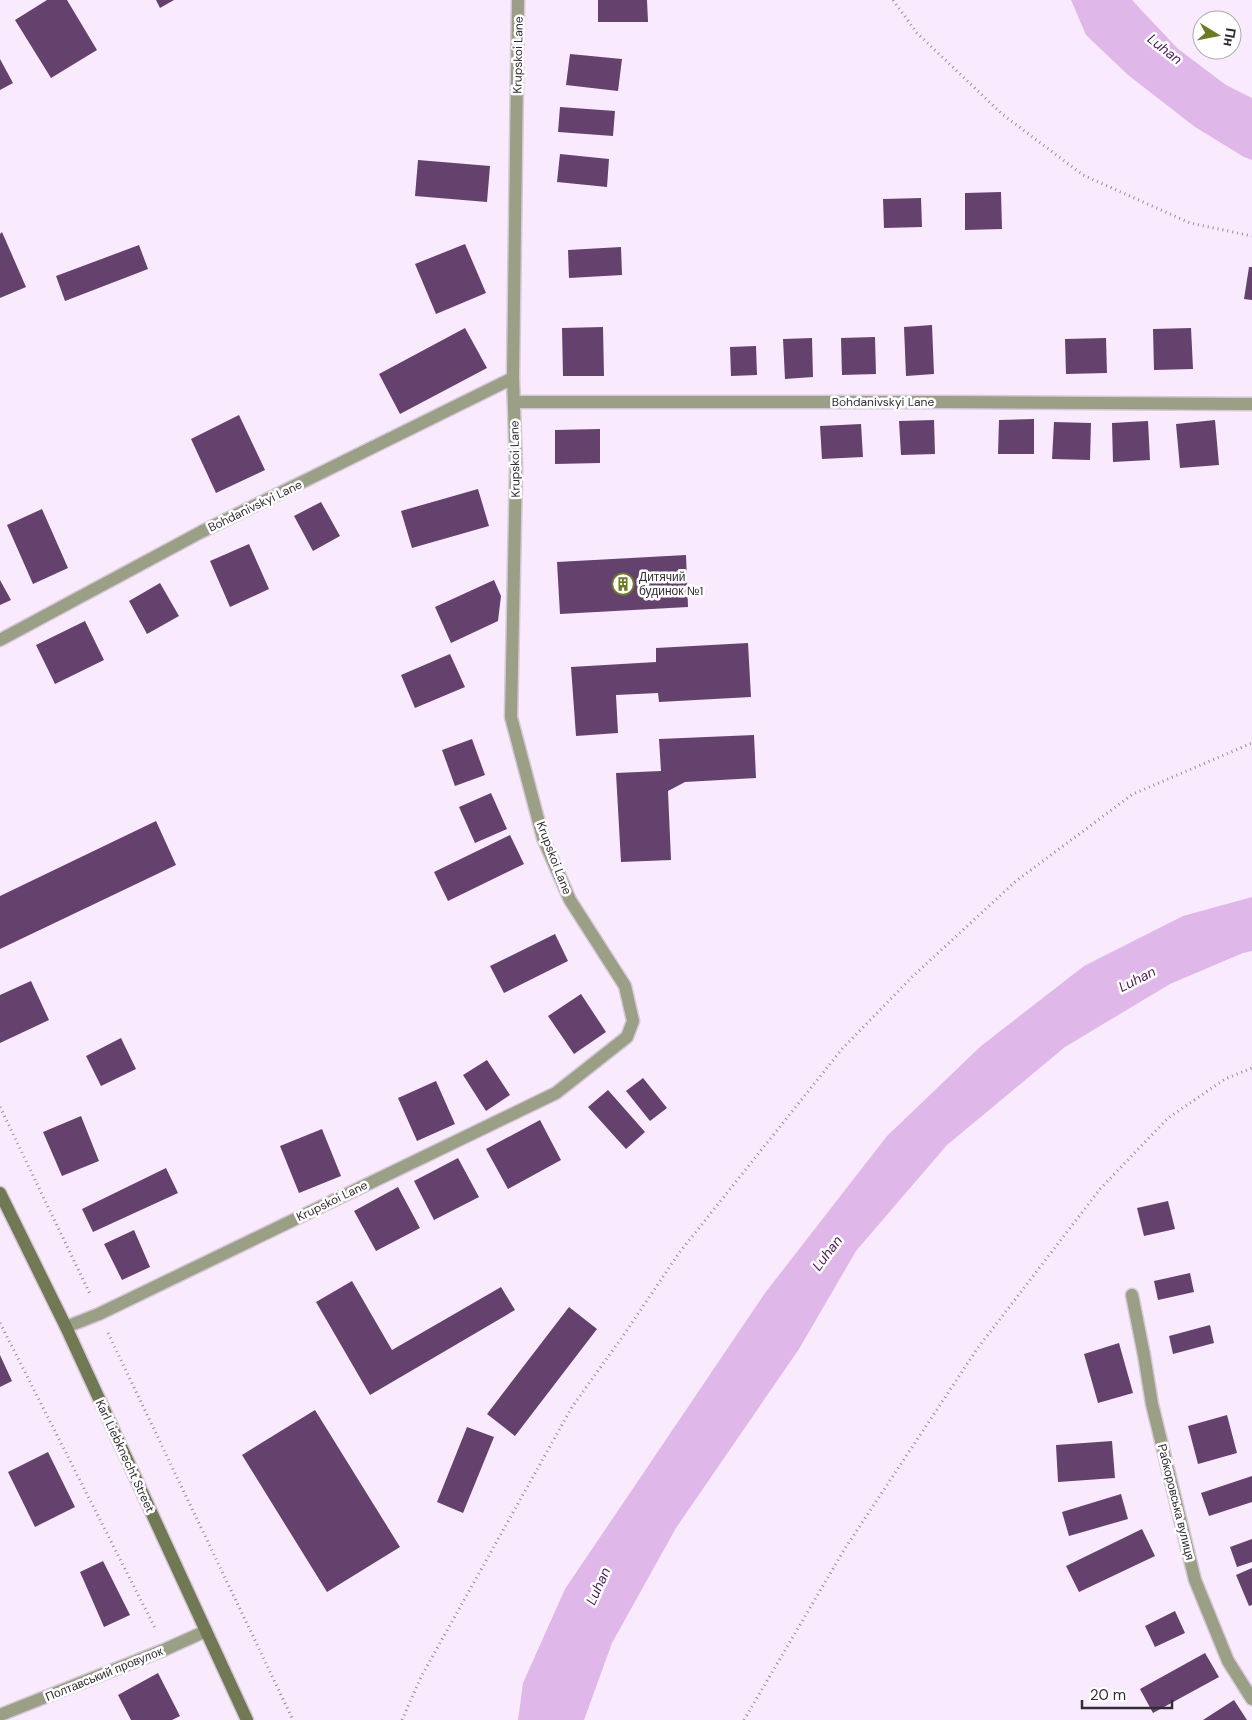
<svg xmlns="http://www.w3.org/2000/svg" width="1252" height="1720" viewBox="0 0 1252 1720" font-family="'DM Sans',sans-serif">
	<rect width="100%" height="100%" fill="#f9ebfd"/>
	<path fill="#dfb8e9" d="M1071 0H1132L1177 48 1226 85 1252 98V160L1244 157 1195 127 1128 75 1086 35Z
		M1252 897V951L1243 953 1170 984 1065 1047 947 1145 856 1251 799 1349 676 1528 612 1643 584 1720H518L523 1683 565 1589 765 1293 887 1136 981 1046 1084 966 1183 916Z"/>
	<path fill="#64426d" d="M47 0H67L97 50 51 78 15 20Z
		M156 0H174L160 8Z
		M598 0H647L648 22H598Z
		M570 54 622 59 618 91 566 85Z
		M0 59 13 83 0 90Z
		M560 107 615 111 613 136 558 132Z
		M560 154 609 159 607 187 557 182Z
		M418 160 490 166 487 202 415 196Z
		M1001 192 1002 229 965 230V193Z
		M921 198 922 227 884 228 883 199Z
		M2 232 26 287 0 298V234Z
		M465 244 486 293 436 314 415 264Z
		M139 245 148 269 65 301 56 276Z
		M621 247 622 275 569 278 568 250Z
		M1249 267H1252V300L1244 299Z
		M932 325 934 374 906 376 904 327Z
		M603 327 604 376H563L562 328Z
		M465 328 487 368 400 414 379 374Z
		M1191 328 1193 369 1154 370 1153 329Z
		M875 337 876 374 842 375 841 338Z
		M812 338 813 377 785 379 783 339Z
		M1106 338 1107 373 1066 374 1065 339Z
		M756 346 757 375 731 376 730 347Z
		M239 415 265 470 216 493 191 439Z
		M1034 419V454H998L999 420Z
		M934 420 935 454 901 455 899 421Z
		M1215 420 1219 465 1180 468 1176 424Z
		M1148 421 1150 460 1113 462 1112 423Z
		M1054 422 1091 423 1090 460 1052 459Z
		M861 424 863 457 822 459 820 426Z
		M600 429V463L555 464V430Z
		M478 489 489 526 412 548 401 511Z
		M321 502 340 536 313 551 294 516Z
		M42 509 68 568 33 584 7 525Z
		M249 544 269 589 230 607 210 561Z
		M686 555 688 607 560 614 557 562Z
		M0 580 11 600 0 605Z
		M494 580 501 596 498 621 451 643 435 607Z
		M160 583 179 616 147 634 129 601Z
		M85 621 104 660 55 684 36 645Z
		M748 643 751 697 659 702 658 693 616 695 618 733 576 736 571 667 656 662V648Z
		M450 654 465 687 415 708 401 675Z
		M754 735 756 778 685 782 668 791 671 860 621 862 616 773 661 771 659 739Z
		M472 739 485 775 455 786 442 750Z
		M491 793 507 829 475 843 459 807Z
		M156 821 176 865 0 949V896Z
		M510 835 524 864 448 901 434 872Z
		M555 934 568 961 504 993 490 966Z
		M31 981 49 1020 0 1043V995Z
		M581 994 606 1032 574 1054 548 1016Z
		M121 1038 136 1069 101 1086 86 1056Z
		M487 1060 510 1095 486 1111 463 1075Z
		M643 1078 667 1108 650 1121 626 1091Z
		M436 1081 455 1124 417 1141 398 1098Z
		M608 1090 645 1132 626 1149 588 1107Z
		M81 1116 99 1161 62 1176 43 1132Z
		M540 1120 561 1160 508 1189 486 1149Z
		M322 1129 341 1176 299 1193 280 1146Z
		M458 1158 479 1197 434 1220 414 1181Z
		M166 1168 178 1193 93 1232 82 1209Z
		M398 1187 420 1228 376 1251 354 1211Z
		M1168 1201 1175 1229 1144 1236 1137 1208Z
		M134 1230 150 1267 122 1280 104 1244Z
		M1190 1273 1194 1292 1158 1300 1154 1281Z
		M352 1281 392 1350 501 1287 515 1310 370 1395 316 1302Z
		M569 1307 597 1329 515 1436 487 1414Z
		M1210 1325 1214 1343 1173 1354 1169 1336Z
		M1119 1343 1133 1393 1098 1403 1084 1354Z
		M0 1355 12 1381 0 1387Z
		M315 1410 400 1547 327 1592 242 1455Z
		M1227 1415 1237 1453 1198 1464 1188 1426Z
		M467 1427 494 1437 463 1513 437 1502Z
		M1112 1441 1115 1478 1058 1482 1056 1445Z
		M48 1452 75 1507 35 1527 8 1472Z
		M1252 1476V1502L1209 1516 1201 1493Z
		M1121 1494 1128 1519 1069 1536 1062 1512Z
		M1142 1529 1155 1556 1079 1592 1066 1566Z
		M1252 1539V1562L1237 1567 1230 1547Z
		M103 1561 130 1615 104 1627 80 1572Z
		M1252 1568V1605L1249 1606 1236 1575Z
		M1175 1611 1185 1633 1155 1647 1145 1626Z
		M1205 1653 1219 1677 1153 1713 1140 1689Z
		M158 1673 180 1716 172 1720H131L118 1695Z
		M1234 1700 1247 1720H1203Z"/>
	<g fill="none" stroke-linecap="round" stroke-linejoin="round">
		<g stroke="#d5c9d9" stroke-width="15">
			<path id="street" d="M514 402H946L1252 404
				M0 640 201 532 513 378
				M1132 1295 1144 1355 1152 1404 1195 1580 1228 1661 1252 1699
				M66 1327 99 1314 556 1093 627 1037 633 1021 625 986 570 900 543 838 511 717 516 468 513 378 518 0
				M0 1715 166 1649 206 1631"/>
		</g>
		<g stroke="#d5c9d9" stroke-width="15">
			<path id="secondary" d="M0 1193 66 1327 247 1720"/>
		</g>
		<path stroke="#988d9a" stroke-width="3" stroke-dasharray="1 4" stroke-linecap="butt" d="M893 0 917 33 1002 114 1083 175 1190 223 1252 236
			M0 1107 91 1296
			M0 1323 156 1630
			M108 1333 293 1720
			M402 1720 421 1677 572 1407 623 1336 679 1253 842 1049 912 977 1016 881 1133 794 1252 743
			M744 1720 844 1550 977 1349 1100 1189 1168 1118 1225 1079 1252 1068"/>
		<use href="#street" stroke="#9a9f86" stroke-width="12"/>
		<use href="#secondary" stroke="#717854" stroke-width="12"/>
	</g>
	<defs>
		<g id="building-ring" transform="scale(1.125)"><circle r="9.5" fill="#fff" stroke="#6e7a26" stroke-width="1.5"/><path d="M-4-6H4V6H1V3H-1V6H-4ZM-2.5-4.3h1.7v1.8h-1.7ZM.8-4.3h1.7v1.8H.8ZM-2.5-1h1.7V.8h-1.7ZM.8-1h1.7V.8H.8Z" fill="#6e7a26"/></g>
	</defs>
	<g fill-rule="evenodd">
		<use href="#building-ring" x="623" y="584"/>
	</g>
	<g text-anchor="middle" stroke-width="5" stroke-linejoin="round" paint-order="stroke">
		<g font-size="12" fill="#332c34" stroke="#fff">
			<text transform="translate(518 55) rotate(-89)" y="4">Krupskoi Lane</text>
			<text x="883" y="406">Bohdanivskyi Lane</text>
			<text transform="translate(515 459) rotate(-91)" y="4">Krupskoi Lane</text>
			<text transform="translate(255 506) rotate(-26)" y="4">Bohdanivskyi Lane</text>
			<text transform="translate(554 858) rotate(69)" y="4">Krupskoi Lane</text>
			<text transform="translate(332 1201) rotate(-26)" y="4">Krupskoi Lane</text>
			<text transform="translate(125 1456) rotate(65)" y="4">Karl Liebknecht Street</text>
			<text transform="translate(1176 1502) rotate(76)" y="4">Рабкоровська вулиця</text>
			<text transform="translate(104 1674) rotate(-22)" y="4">Полтавський провулок</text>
		</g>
		<g font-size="12" fill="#332c34" stroke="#fff" text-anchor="start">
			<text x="639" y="581">Дитячий<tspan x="639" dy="14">будинок №1</tspan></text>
		</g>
		<g font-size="14" font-style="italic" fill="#50215b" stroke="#fff">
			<text transform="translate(1165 49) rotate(38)" y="5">Luhan</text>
			<text transform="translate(1137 979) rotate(-27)" y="5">Luhan</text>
			<text transform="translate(827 1253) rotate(-53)" y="5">Luhan</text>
			<text transform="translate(598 1586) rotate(-66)" y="5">Luhan</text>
		</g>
	</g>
	<g transform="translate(1217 35) rotate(100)"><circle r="24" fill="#ffffff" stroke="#adabae"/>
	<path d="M0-4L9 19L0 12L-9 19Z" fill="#6e7a26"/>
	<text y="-8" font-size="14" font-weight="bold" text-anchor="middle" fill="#332c34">Пн</text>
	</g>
	<path d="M1082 1700v8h90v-8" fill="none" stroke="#332c34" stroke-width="2.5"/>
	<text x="1090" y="1700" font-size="15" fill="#332c34" stroke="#ffffff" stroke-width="4" paint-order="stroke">20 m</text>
</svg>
